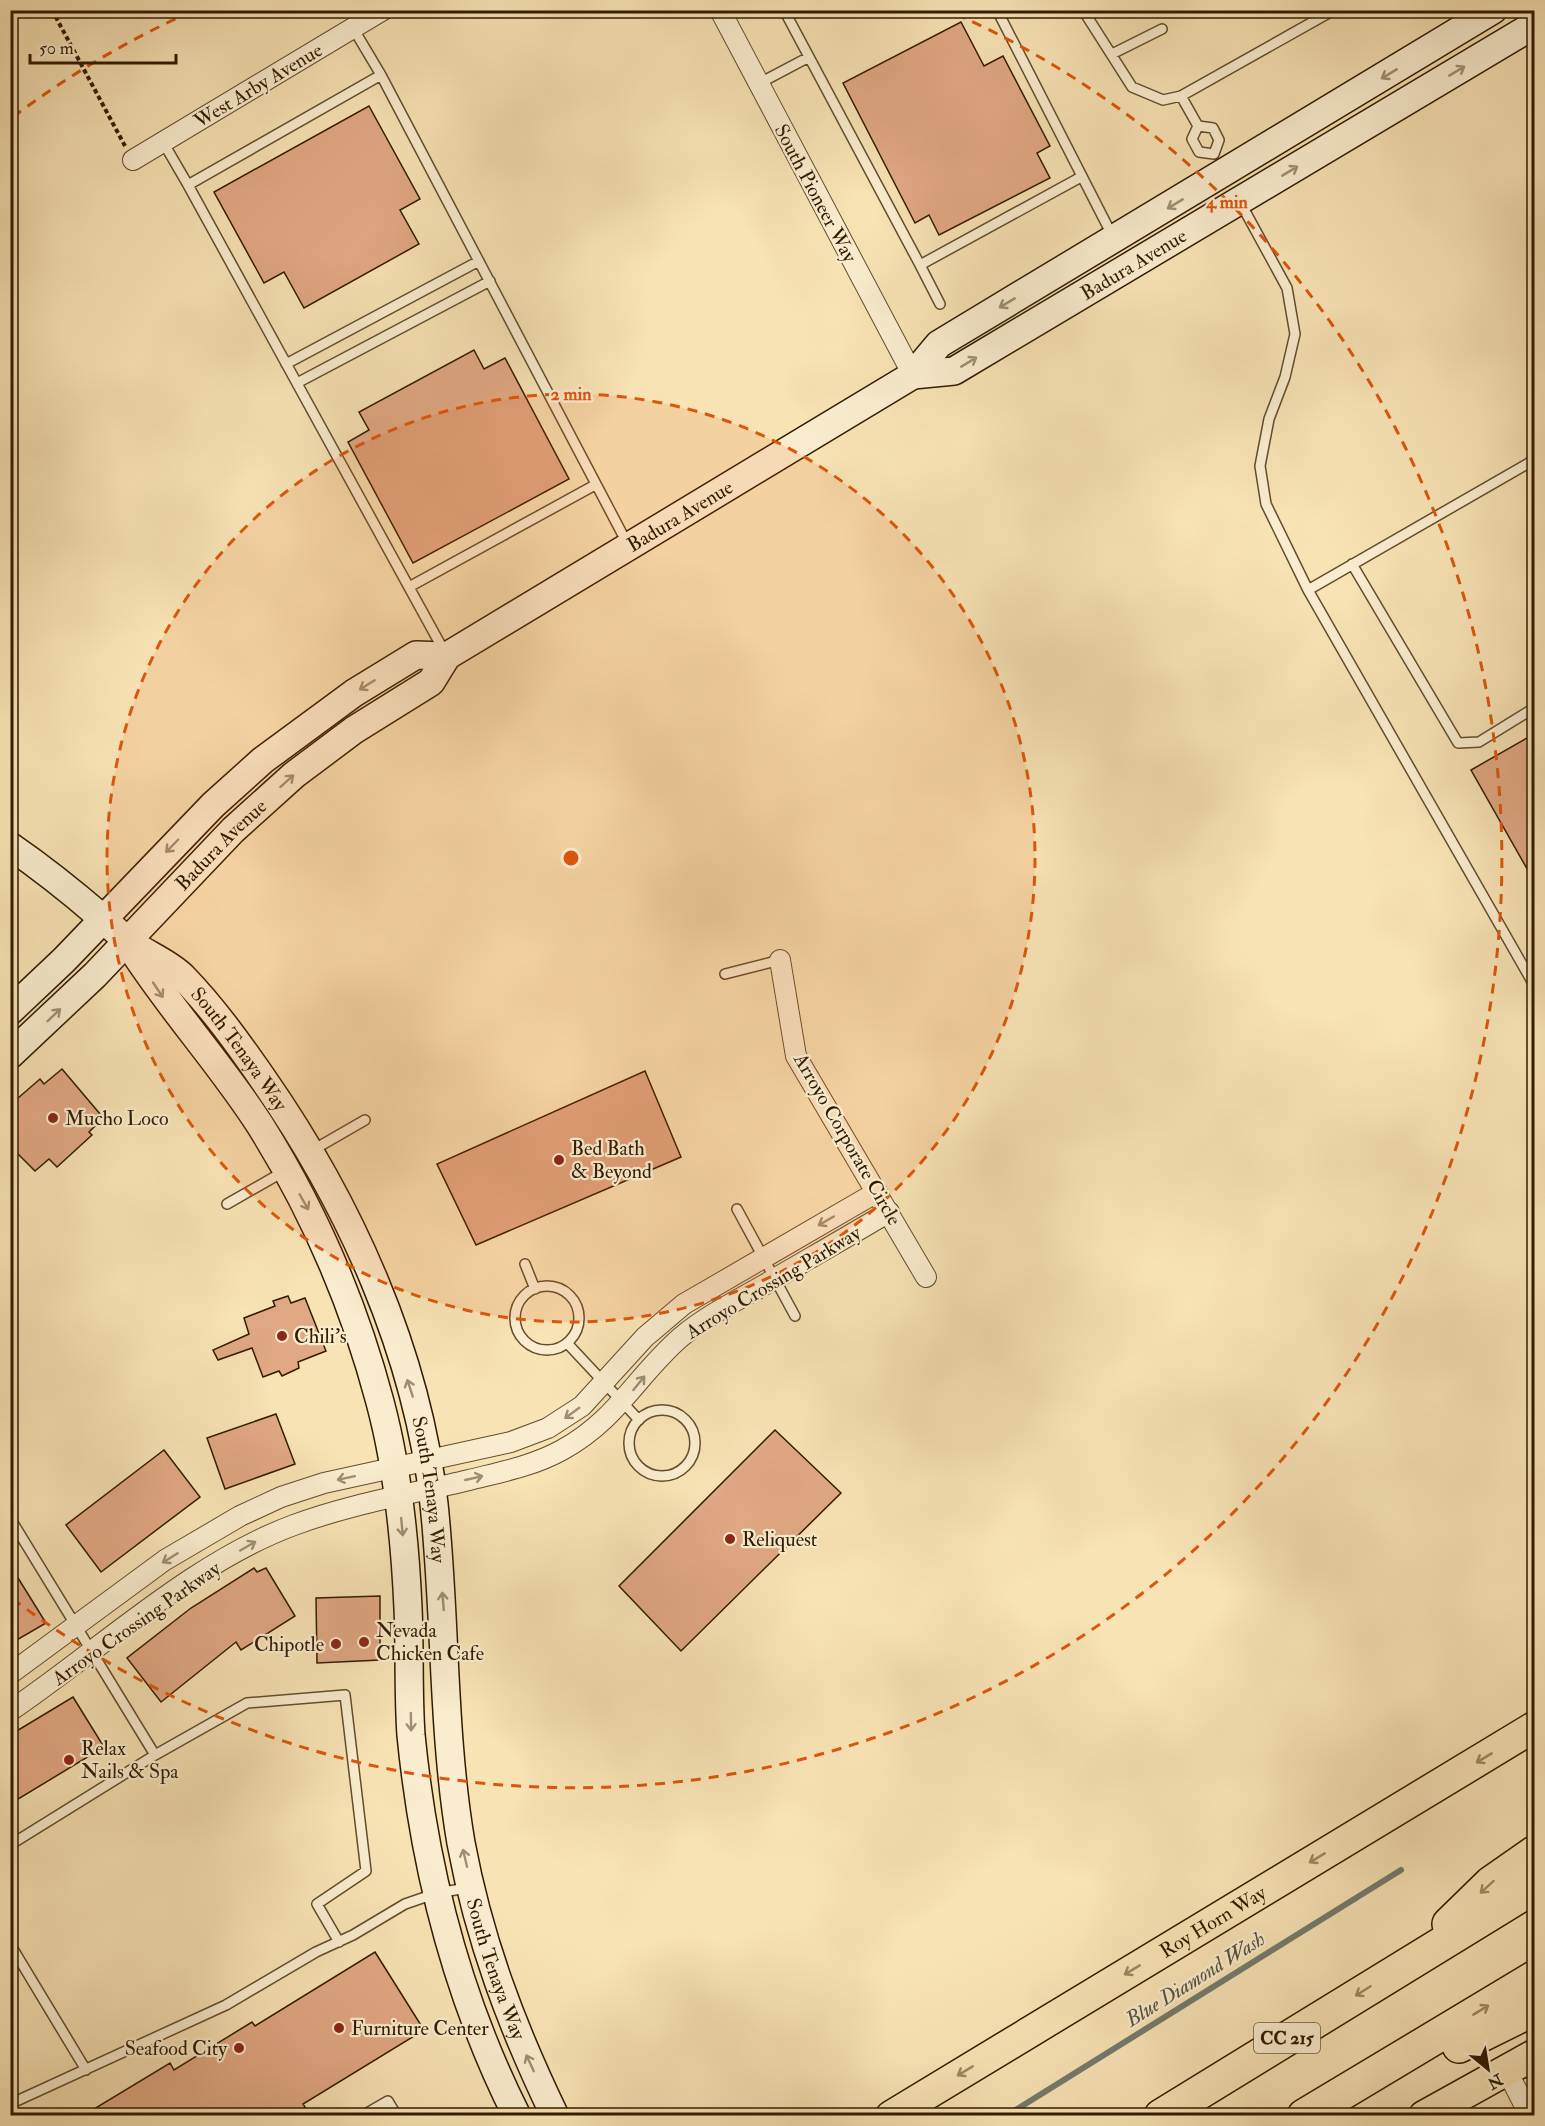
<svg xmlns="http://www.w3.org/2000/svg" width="1545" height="2126" viewBox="0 0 1545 2126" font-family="'IM FELL Double Pica',serif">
	<rect width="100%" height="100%" fill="#f8e3b5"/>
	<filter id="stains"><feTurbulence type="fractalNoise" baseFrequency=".00333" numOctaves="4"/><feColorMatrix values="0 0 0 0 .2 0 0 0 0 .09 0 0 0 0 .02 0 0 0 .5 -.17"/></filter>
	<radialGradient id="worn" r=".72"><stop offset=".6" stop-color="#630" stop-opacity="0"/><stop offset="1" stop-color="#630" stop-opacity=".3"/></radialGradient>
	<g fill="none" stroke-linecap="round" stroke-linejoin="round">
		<path stroke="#757b6f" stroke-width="6" d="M1006 2116 1401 1870"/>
	</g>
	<path fill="#e1a884" stroke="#301b00" stroke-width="1.5" d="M961 22 984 66 1003 56 1050 146 1037 153 1050 178 939 235 929 215 915 223 843 83Z
		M369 106 420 199 400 210 419 244 304 308 284 272 264 283 214 192Z
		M474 350 484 369 505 358 569 479 413 563 348 442 369 430 359 412Z
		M1534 734V881L1471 770Z
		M62 1069 100 1114 90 1122 95 1126 89 1132 92 1135 57 1167 49 1159 35 1171 10 1146V1105L40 1079 44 1084Z
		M645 1071 681 1157 476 1245 437 1164Z
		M288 1296 291 1303 305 1298 326 1351 298 1362 299 1368 282 1376 279 1371 263 1377 252 1348 218 1360 213 1350 249 1334 244 1318 275 1306 273 1301Z
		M276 1414 295 1464 225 1489 207 1438Z
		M775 1430 841 1493 681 1651 619 1586Z
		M164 1450 200 1497 101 1572 66 1525Z
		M10 1565 46 1623 10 1644Z
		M254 1568 257 1572 266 1568 295 1616 241 1650 236 1642 161 1702 127 1658 191 1608Z
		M380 1596V1660L317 1663 316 1598Z
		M73 1697 104 1747 10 1804V1735Z
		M375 1952 424 2030 303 2104 310 2115H84L170 2063 174 2070 252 2022 255 2026Z"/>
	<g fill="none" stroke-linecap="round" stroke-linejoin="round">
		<g stroke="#624d2d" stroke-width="12">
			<path id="lane" d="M784 10 920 265 1081 177
				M997 10 1112 235
				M1083 10 1132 87 1163 100 1181 96 1334 10
				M353 28 381 75
				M1112 54 1162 29
				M758 84 809 57
				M1181 96 1198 126
				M1198 126 1192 139 1199 152 1214 154
				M1198 126 1213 128 1219 140 1214 154
				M163 142 188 185
				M1240 202 1287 288 1295 334 1285 377 1269 419 1260 466 1266 504 1308 590 1534 985
				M920 265 940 304
				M286 364 479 261
				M297 383 490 281
				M1352 564 1458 743 1479 742 1534 708
				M409 587 595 485
				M1308 590 1534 460
				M444 651 188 185 381 75 627 543
				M725 974 780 960
				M313 1150 365 1120
				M227 1204 283 1172
				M737 1209 795 1316
				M525 1264 535 1289
				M515 1318a32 32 0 1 1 64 0a32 32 0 1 1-64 0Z
				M567 1343 639 1420
				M629 1443a33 33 0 1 1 66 0a33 33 0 1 1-66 0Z
				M10 1518 155 1755 247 1703 345 1695 366 1871 317 1904 339 1942
				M10 1845 155 1755
				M10 1944 86 2070
				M10 2104 226 2005 316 1952 353 1935 405 1904 437 1893 467 1888
				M362 2116 388 2101 397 2116"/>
		</g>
		<g stroke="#624d2d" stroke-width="22">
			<path id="street" d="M720 10 913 375
				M133 160 383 10
				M780 960 796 1056 926 1277
				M10 1674 165 1560 240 1516 281 1497 324 1483 511 1442 548 1428 582 1406 645 1337 684 1304 877 1192
				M10 1711C100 1650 193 1562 294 1525 350 1504 411 1494 469 1480 501 1472 533 1466 562 1450 617 1420 637 1375 681 1337 706 1316 736 1301 764 1285 805 1261 847 1237 889 1212
				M1506 2069 1530 2116"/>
		</g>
		<g stroke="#301b00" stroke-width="30">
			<g id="secondary">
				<path id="s1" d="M913 375 954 371 1534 25"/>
				<path id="s2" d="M10 846C42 868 72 892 101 917 110 925 119 934 128 941 145 954 168 962 183 977 213 1008 238 1043 263 1079 350 1204 417 1352 434 1504 446 1617 442 1732 461 1843 479 1940 512 2027 555 2116"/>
				<path d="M130 946C170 1009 221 1064 260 1125 314 1211 354 1304 380 1402 398 1469 405 1540 408 1608 410 1650 408 1693 411 1735 424 1867 457 1997 517 2116"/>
				<path d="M10 1011 64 960 213 805 263 760 354 693 416 655 447 656"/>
				<path id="s3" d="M10 1055 95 975 233 830 294 775 354 730 431 682 447 656 913 375 939 344 1493 10"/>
			</g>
		</g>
		<g stroke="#301b00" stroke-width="33">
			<g id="primary">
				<path id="s4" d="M891 2116 1534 1727"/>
				<path d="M1424 2116 1534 2055"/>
			</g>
		</g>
		<g stroke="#301b00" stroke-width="36">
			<path id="highway" d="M1449 1924 1491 1883 1534 1853
				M1459 2046 1534 2009
				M1161 2116 1534 1887
				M1304 2116 1534 1978"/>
		</g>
		<path stroke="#301b00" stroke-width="4" stroke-dasharray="4.5 3" stroke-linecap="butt" d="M52 10 125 146"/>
		<use href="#lane" stroke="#faedcf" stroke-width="9"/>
		<use href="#street" stroke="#faedcf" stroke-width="20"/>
		<use href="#secondary" stroke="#faedcf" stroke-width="27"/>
		<use href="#primary" stroke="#f8e3b5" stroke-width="30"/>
		<use href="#highway" stroke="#f8e3b5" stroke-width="33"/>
	</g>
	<defs><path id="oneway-shaft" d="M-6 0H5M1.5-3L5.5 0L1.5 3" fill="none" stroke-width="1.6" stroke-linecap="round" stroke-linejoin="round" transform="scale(1.5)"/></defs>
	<g stroke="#9f8e72">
		<use href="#oneway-shaft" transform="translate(1457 71) rotate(-31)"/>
		<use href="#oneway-shaft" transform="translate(1389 74) rotate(149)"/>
		<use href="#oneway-shaft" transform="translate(1290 171) rotate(-31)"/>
		<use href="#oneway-shaft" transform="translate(1175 204) rotate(149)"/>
		<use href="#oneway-shaft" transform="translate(1007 303) rotate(149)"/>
		<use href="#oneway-shaft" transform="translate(969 362) rotate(-31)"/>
		<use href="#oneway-shaft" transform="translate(367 685) rotate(148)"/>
		<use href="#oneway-shaft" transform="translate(287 781) rotate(-42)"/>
		<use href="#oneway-shaft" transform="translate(172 846) rotate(134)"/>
		<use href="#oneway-shaft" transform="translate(158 990) rotate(56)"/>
		<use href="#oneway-shaft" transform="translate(54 1015) rotate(-44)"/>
		<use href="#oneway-shaft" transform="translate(304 1202) rotate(60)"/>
		<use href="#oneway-shaft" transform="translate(826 1221) rotate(150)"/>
		<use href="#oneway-shaft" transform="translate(639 1383) rotate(-51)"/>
		<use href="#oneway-shaft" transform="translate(410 1388) rotate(-108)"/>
		<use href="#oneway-shaft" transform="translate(572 1413) rotate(144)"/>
		<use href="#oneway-shaft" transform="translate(346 1478) rotate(168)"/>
		<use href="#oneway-shaft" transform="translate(474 1478) rotate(-13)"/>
		<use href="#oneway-shaft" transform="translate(402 1527) rotate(85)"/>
		<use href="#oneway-shaft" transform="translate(248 1546) rotate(-30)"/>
		<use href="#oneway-shaft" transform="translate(170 1558) rotate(148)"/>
		<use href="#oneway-shaft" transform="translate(443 1601) rotate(-95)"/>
		<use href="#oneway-shaft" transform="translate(411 1722) rotate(89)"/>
		<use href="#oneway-shaft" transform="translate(465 1858) rotate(-103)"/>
		<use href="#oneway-shaft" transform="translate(530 2063) rotate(-115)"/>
	</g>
	<g stroke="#9e8964">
		<use href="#oneway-shaft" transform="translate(1484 1758) rotate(149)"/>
		<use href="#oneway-shaft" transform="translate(1317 1858) rotate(149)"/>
		<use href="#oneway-shaft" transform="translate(1487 1887) rotate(138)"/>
		<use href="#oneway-shaft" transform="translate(1132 1970) rotate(149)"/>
		<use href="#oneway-shaft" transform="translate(1363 1991) rotate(148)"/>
		<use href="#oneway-shaft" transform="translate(1481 2010) rotate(-31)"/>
		<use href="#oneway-shaft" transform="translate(965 2071) rotate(149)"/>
	</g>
	<circle cx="571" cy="858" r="464" fill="#df560b" fill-opacity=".12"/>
	<g fill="none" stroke="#df560b" stroke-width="3" stroke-dasharray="10 8">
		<circle cx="571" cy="858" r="464"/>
		<path d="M13 117A928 928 0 0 1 186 14M956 14A928 928 0 1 1 13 1599"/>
	</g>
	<g fill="#8f2418" stroke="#faedcf" stroke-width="2">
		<circle cx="53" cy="1118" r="6"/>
		<circle cx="559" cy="1160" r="6"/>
		<circle cx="282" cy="1336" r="6"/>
		<circle cx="730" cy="1539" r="6"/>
		<circle cx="364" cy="1642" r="6"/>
		<circle cx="336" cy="1644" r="6"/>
		<circle cx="69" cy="1760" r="6"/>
		<circle cx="339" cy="2028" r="6"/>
		<circle cx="239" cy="2048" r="6"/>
	</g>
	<g text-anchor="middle" stroke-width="4.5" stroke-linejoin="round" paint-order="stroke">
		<rect fill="#faedcf" stroke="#6d5a3e" stroke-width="1.5" x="1254" y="2023" width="66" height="30" rx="4.5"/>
		<g font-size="18" font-weight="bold" fill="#301b00">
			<text x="1287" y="2044">CC 215</text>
		</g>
		<g font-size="20" fill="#301b00" stroke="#faedcf">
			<text transform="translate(258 85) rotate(-31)" y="7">West Arby Avenue</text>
			<text transform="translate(816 193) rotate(62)" y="7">South Pioneer Way</text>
			<text dy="7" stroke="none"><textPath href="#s1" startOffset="250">Badura Avenue</textPath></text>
			<text dy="7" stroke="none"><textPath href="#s3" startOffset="867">Badura Avenue</textPath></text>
			<text dy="7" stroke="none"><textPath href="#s3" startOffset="298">Badura Avenue</textPath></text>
			<text dy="7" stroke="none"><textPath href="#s2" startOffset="309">South Tenaya Way</textPath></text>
			<text transform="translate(848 1139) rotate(60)" y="7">Arroyo Corporate Circle</text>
			<text transform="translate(773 1282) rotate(-31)" y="7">Arroyo Crossing Parkway</text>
			<text dy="7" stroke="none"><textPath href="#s2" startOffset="795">South Tenaya Way</textPath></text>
			<text transform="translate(136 1623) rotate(-35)" y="7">Arroyo Crossing Parkway</text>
			<text dy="7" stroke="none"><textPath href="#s4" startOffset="376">Roy Horn Way</textPath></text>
			<text dy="7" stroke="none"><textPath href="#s2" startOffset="1281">South Tenaya Way</textPath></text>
		</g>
		<g font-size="20" fill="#301b00" stroke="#faedcf" text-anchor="start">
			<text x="65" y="1125">Mucho Loco</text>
			<text x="571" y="1155">Bed Bath<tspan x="571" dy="23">&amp; Beyond</tspan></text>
			<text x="294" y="1343">Chili's</text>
			<text x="742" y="1546">Reliquest</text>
			<text x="376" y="1637">Nevada<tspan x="376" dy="23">Chicken Cafe</tspan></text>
			<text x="324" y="1651" text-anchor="end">Chipotle</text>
			<text x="81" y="1755">Relax<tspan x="81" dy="23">Nails &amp; Spa</tspan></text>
			<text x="351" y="2035">Furniture Center</text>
			<text x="227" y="2055" text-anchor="end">Seafood City</text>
		</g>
		<g font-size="21" font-style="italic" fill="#585341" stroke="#faedcf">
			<text transform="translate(1195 1979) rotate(-32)" y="7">Blue Diamond Wash</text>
		</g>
	</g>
	<circle cx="571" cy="858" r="9" fill="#df560b" stroke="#faedcf" stroke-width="3"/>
	<g font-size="18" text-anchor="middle" font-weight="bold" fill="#df560b" stroke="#faedcf" stroke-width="4.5" stroke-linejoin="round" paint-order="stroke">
		<text x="1227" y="208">4 min</text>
		<text x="571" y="400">2 min</text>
	</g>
	<rect width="1545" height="2126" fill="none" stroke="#f8e3b5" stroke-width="36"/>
	<rect x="12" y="12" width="1521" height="2102" fill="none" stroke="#301b00" stroke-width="3"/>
	<rect x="18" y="18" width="1509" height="2090" fill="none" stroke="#301b00" stroke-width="1.5"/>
	<g transform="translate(1488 2069) rotate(150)" stroke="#faedcf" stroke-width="4.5" paint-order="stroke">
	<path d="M0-4.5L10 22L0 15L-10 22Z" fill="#301b00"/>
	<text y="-9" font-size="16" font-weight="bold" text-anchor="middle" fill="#301b00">N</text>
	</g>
	<path d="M30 54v9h146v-9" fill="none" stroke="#301b00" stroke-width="3"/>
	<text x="39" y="54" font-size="18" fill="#301b00" stroke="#faedcf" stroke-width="4.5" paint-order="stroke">50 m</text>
	<rect width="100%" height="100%" filter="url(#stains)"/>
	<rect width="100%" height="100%" fill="url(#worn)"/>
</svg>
